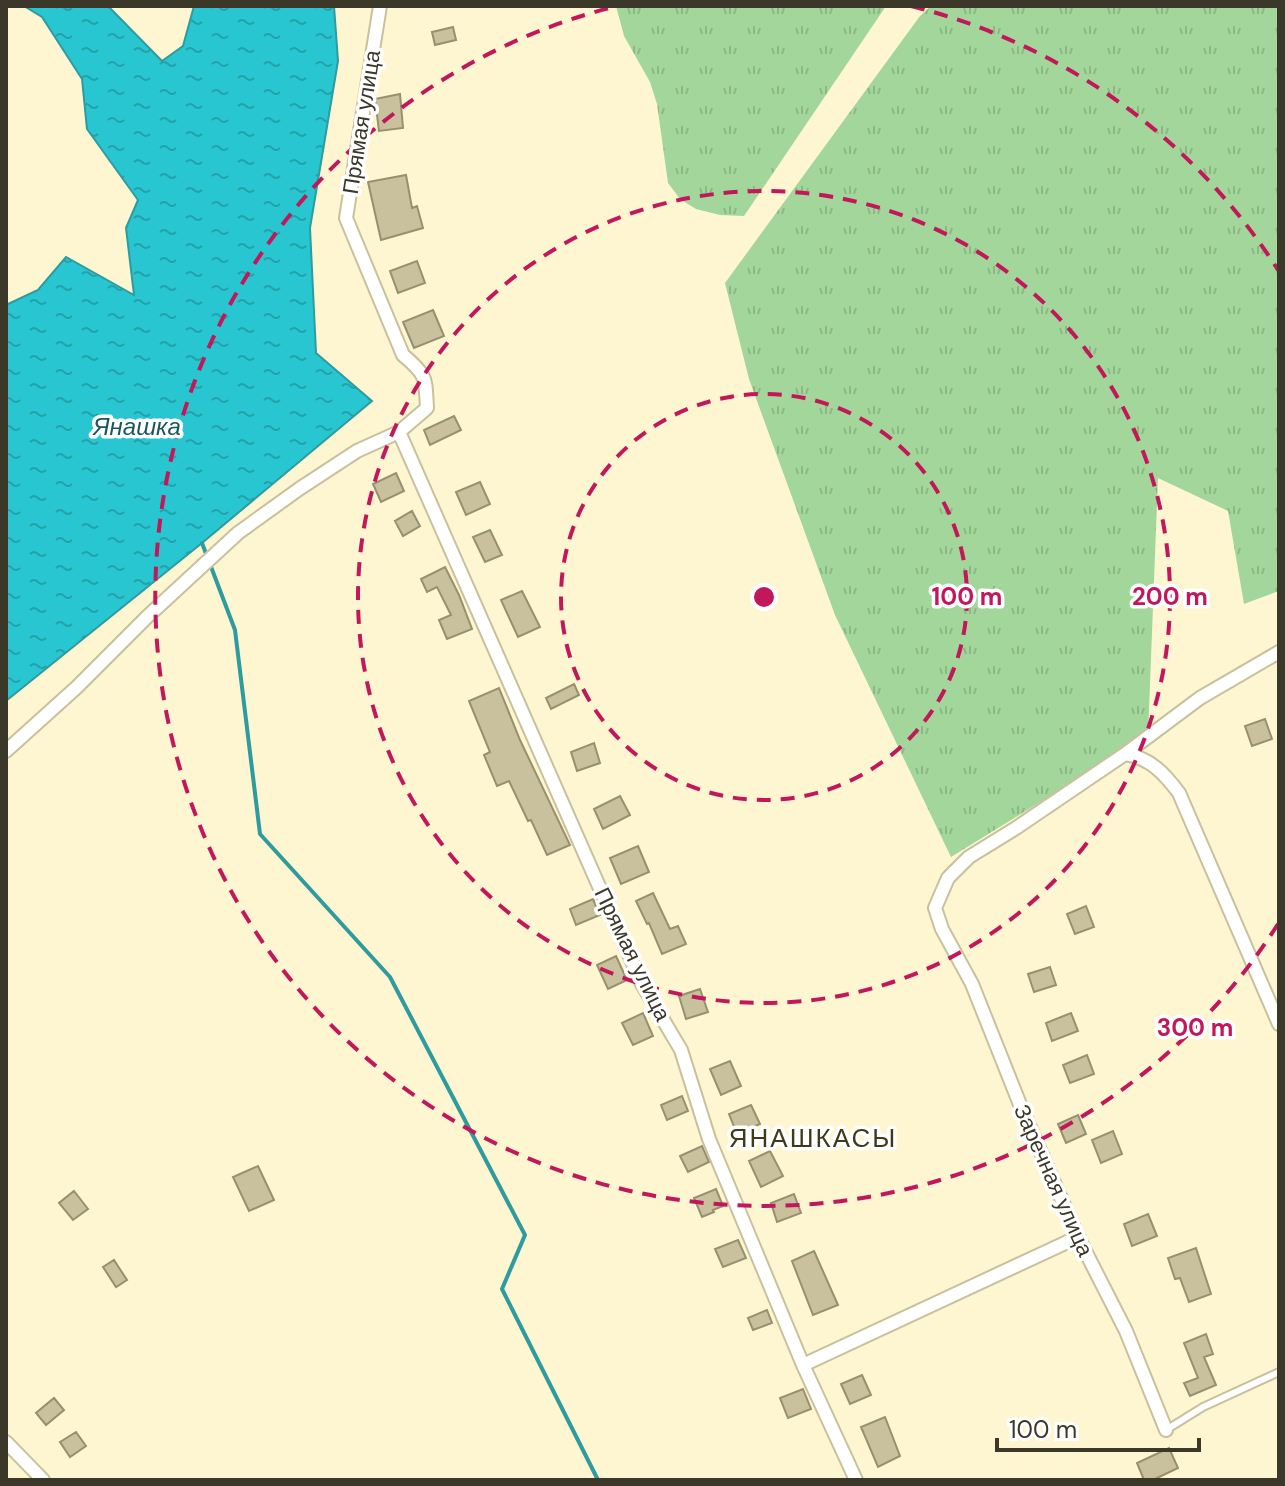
<svg xmlns="http://www.w3.org/2000/svg" width="1285" height="1486" viewBox="0 0 1285 1486" font-family="'DM Sans',sans-serif">
	<defs>
		<pattern id="grass-tufts" width="24" height="20" patternUnits="userSpaceOnUse" patternTransform="scale(2)"><rect width="24" height="20" fill="#a2d69a"/><path d="M3 7l-1-3M5 7V3M7 7l1-3M15 17l-1-3M17 17v-4M19 17l1-3" fill="none" stroke="#8cb885"/></pattern>
		<pattern id="water-ripples" width="26" height="14" patternUnits="userSpaceOnUse" patternTransform="scale(2)"><rect width="26" height="14" fill="#28c6d1"/><path d="M2 4q2-2 4 0t4 0M15 11q2-2 4 0t4 0" fill="none" stroke="#24a2aa"/></pattern>
	</defs>
	<rect width="100%" height="100%" fill="#fef6d1"/>
	<path fill="url(#grass-tufts)" d="M616 6H886L744 216 720 215 696 209 680 199 668 183 657 104 650 82 624 36Z
		M931 6H1279V591L1244 604 1228 511 1158 478 1148 736 951 857 835 615 749 379 725 283 920 16Z"/>
	<path fill="url(#water-ripples)" stroke="#2e9b9f" stroke-width="2" d="M24 6H108L162 61 183 46 194 6H334L338 61 310 228 316 353 372 401 202 543 6 701V305L38 290 66 257 134 295 126 228 138 200 87 129 82 79 42 17Z"/>
	<g fill="none" stroke-linecap="round" stroke-linejoin="round">
		<path stroke="#2e9b9f" stroke-width="4" d="M202 543 235 630 260 834 390 977 525 1235 502 1289 598 1480"/>
	</g>
	<path fill="#c9c19d" stroke="#97906e" stroke-width="2" d="M453 27 456 40 435 45 432 32Z
		M400 94 403 128 379 131 375 99Z
		M406 175 412 208 417 206 423 228 381 240 368 182Z
		M417 261 425 283 398 293 390 271Z
		M433 310 444 336 414 348 403 322Z
		M454 416 461 430 430 445 424 430Z
		M396 473 404 491 381 502 373 484Z
		M480 482 490 504 466 515 456 492Z
		M412 511 420 526 403 536 395 521Z
		M490 530 502 555 485 562 473 537Z
		M445 567 459 595 472 629 447 639 439 620 451 615 437 587 427 592 421 579Z
		M522 591 540 627 518 637 501 600Z
		M574 684 579 695 551 709 546 698Z
		M499 688 520 740 570 845 547 855 531 820 528 821 509 781 497 786 484 755 490 752 469 701Z
		M1265 719 1272 739 1252 746 1245 726Z
		M594 743 600 763 577 771 571 752Z
		M620 796 630 815 603 829 594 809Z
		M638 846 649 872 621 884 610 858Z
		M653 893 670 929 678 926 686 944 662 954 649 923 647 924 636 901Z
		M593 899 600 915 576 925 570 909Z
		M1086 906 1094 927 1075 934 1067 914Z
		M616 956 627 980 608 989 597 965Z
		M1050 967 1056 985 1034 992 1028 974Z
		M700 989 708 1012 686 1019 679 996Z
		M643 1013 653 1036 633 1045 622 1023Z
		M1071 1013 1078 1031 1052 1041 1046 1023Z
		M1087 1055 1094 1074 1070 1083 1063 1065Z
		M730 1061 741 1086 721 1095 710 1069Z
		M682 1096 688 1111 667 1120 661 1105Z
		M751 1105 760 1124 737 1134 729 1114Z
		M1078 1115 1086 1134 1066 1143 1058 1124Z
		M1113 1131 1122 1154 1101 1163 1092 1140Z
		M702 1146 709 1162 688 1172 680 1156Z
		M770 1151 783 1176 761 1187 749 1161Z
		M258 1166 274 1200 249 1211 233 1177Z
		M716 1189 723 1206 713 1210 714 1212 702 1217 694 1198Z
		M74 1191 88 1209 73 1220 59 1203Z
		M794 1194 801 1213 777 1222 771 1203Z
		M1148 1214 1157 1236 1132 1246 1124 1224Z
		M738 1240 746 1258 723 1267 715 1249Z
		M1196 1248 1211 1294 1189 1302 1180 1278 1175 1279 1168 1258Z
		M814 1251 838 1305 813 1315 792 1261Z
		M114 1260 127 1280 116 1287 103 1267Z
		M767 1310 772 1323 753 1330 748 1318Z
		M1206 1334 1213 1354 1204 1357 1216 1385 1190 1396 1184 1383 1198 1378 1184 1343Z
		M862 1375 871 1395 850 1404 841 1384Z
		M803 1389 811 1409 788 1418 780 1398Z
		M54 1398 64 1410 46 1425 36 1413Z
		M885 1417 900 1456 878 1467 861 1427Z
		M76 1432 86 1446 70 1457 60 1442Z
		M1169 1448 1178 1468 1153 1480H1144L1137 1463Z"/>
	<g fill="none" stroke-linecap="round" stroke-linejoin="round">
		<g stroke="#c8c19d" stroke-width="10">
			<path id="service" d="M1166 1430 1203 1407 1279 1372"/>
		</g>
		<g stroke="#c8c19d" stroke-width="16">
			<path id="minor" d="M399 432 642 984 681 1050 709 1139 803 1365 856 1480
				M6 751 77 687 148 616 238 533 299 489 357 451 399 432 427 408C425 378 428 376 403 355L346 218 380 6
				M1125 754C1150 758 1164 773 1179 793L1279 1024
				M803 1365 1078 1237
				M1166 1430 1126 1331 1078 1237 1021 1107 972 984 942 929 935 908 948 878 969 857 1016 828 1125 754 1200 698 1279 652
				M6 1442 43 1480"/>
		</g>
		<use href="#service" stroke="#fff" stroke-width="6"/>
		<use href="#minor" stroke="#fff" stroke-width="12"/>
	</g>
	<g fill="none" stroke="#c2185b" stroke-width="4" stroke-dasharray="14 10">
		<circle cx="764" cy="597" r="203"/>
		<circle cx="764" cy="597" r="406"/>
		<path d="M1278 924A609 609 0 1 1 617 6M911 6A609 609 0 0 1 1278 270"/>
	</g>
	<g text-anchor="middle" stroke-width="7" stroke-linejoin="round" paint-order="stroke">
		<g font-size="22" fill="#3b382a" stroke="#fff">
			<text transform="translate(361 122) rotate(-81)" y="8">Прямая улица</text>
			<text transform="translate(633 954) rotate(64)" y="8">Прямая улица</text>
			<text transform="translate(1054 1180) rotate(66)" y="8">Заречная улица</text>
		</g>
		<g font-size="24" font-style="italic" fill="#1a575c" stroke="#fff">
			<text x="137" y="435">Янашка</text>
		</g>
		<g font-size="26" letter-spacing="2" fill="#413a1a" stroke="#fff">
			<text x="813" y="1147">ЯНАШКАСЫ</text>
		</g>
	</g>
	<circle cx="764" cy="597" r="12" fill="#c2185b" stroke="#fff" stroke-width="4"/>
	<g font-size="24" text-anchor="middle" font-weight="bold" fill="#c2185b" stroke="#fff" stroke-width="7" stroke-linejoin="round" paint-order="stroke">
		<text x="967" y="605">100 m</text>
		<text x="1170" y="605">200 m</text>
		<text x="1195" y="1036">300 m</text>
	</g>
	<rect width="1285" height="1486" fill="none" stroke="#3b382a" stroke-width="16"/>
	<path d="M997 1438v12h202v-12" fill="none" stroke="#3b382a" stroke-width="4"/>
	<text x="1009" y="1438" font-size="24" fill="#3b382a" stroke="#ffffff" stroke-width="6" paint-order="stroke">100 m</text>
</svg>
